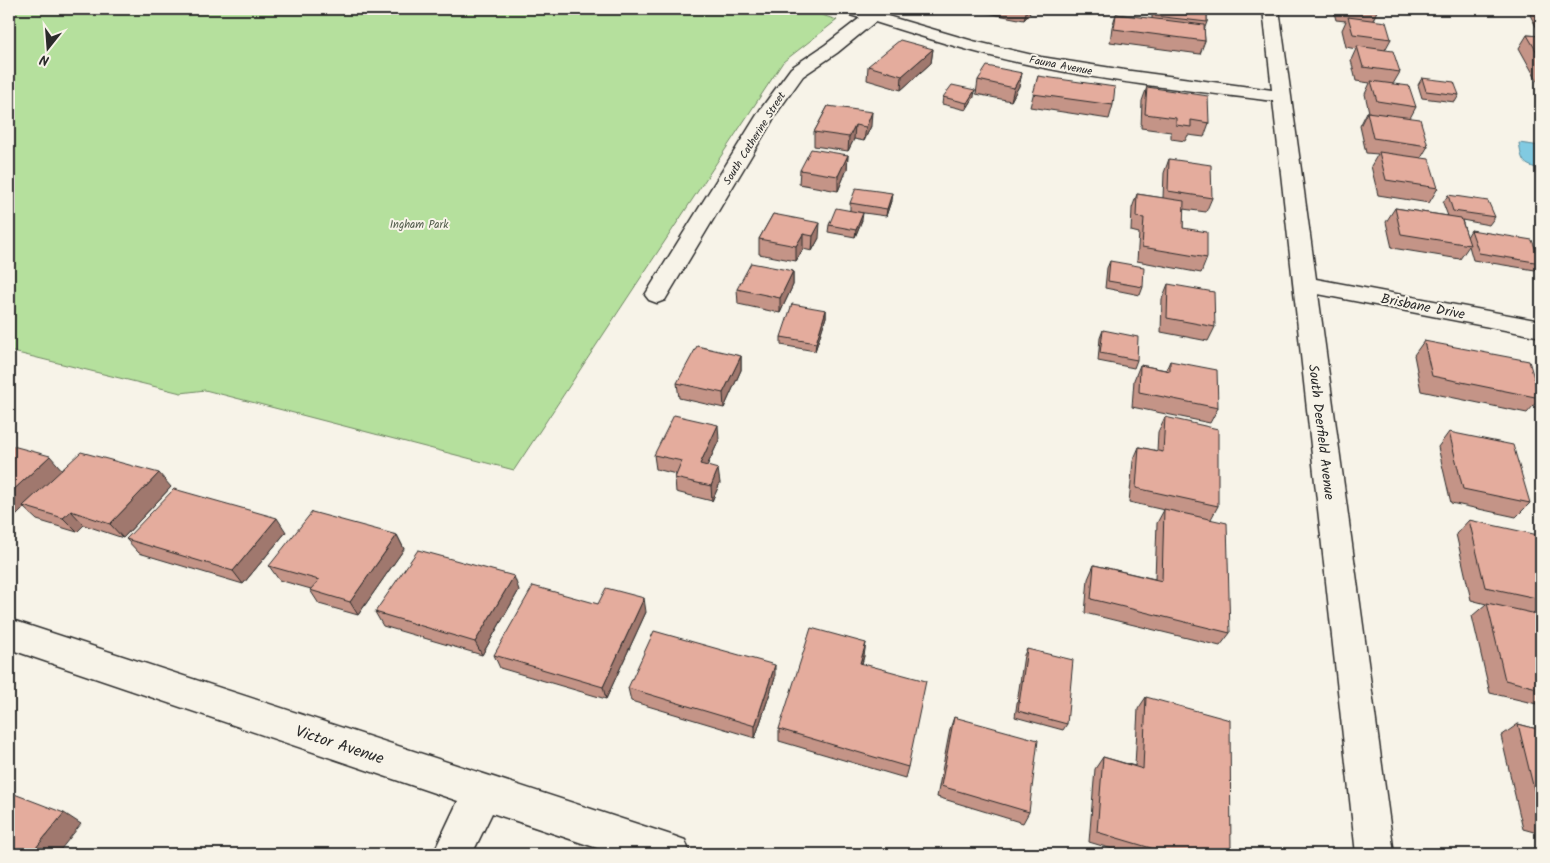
<svg xmlns="http://www.w3.org/2000/svg" width="1550" height="863" viewBox="0 0 1550 863" font-family="Kalam,sans-serif">
	<rect width="100%" height="100%" fill="#f7f3e8"/>
	<filter id="ink" filterUnits="userSpaceOnUse"><feTurbulence type="fractalNoise" baseFrequency=".02" numOctaves="2"/><feDisplacementMap in="SourceGraphic" scale="10" xChannelSelector="R" yChannelSelector="G"/><feConvolveMatrix kernelMatrix="1 2 1 2 8 2 1 2 1" color-interpolation-filters="sRGB"/></filter>
	<g filter="url(#ink)">
		<path fill="#b5e09d" stroke="#708664" d="M9 9H804L837 20 783 62 514 470 205 390 181 393 9 351Z"/>
		<path fill="#81cae1" stroke="#5f8a98" d="M1519 143 1541 146V169C1522 165 1522 161 1519 143Z"/>
		<g fill="none" stroke-linecap="round" stroke-linejoin="round">
			<g stroke="#2b2b2b" stroke-width="3">
				<path id="minor" d="M838 9 869 10 871 9H889L884 15 973 41 1041 57 1131 71 1272 90 1263 9H1279L1316 279 1541 321V337L1318 294 1394 854H1356L1273 101C1195 91 1117 83 1040 67 984 56 929 39 875 22L837 53 803 76 778 111 665 300 657 303 649 300 645 295 760 110 791 68 825 45 860 18 840 12Z
					M9 619 671 835 685 840 690 854H615L492 813 472 854H433L458 801 9 649Z"/>
			</g>
			<use href="#minor" fill="#f7f3e8" fill-rule="evenodd"/>
		</g>
		<path fill="#c49487" stroke="#2b2b2b" d="M972 9H1031L1030 13 1024 20 972 10Z
			M1152 9H1207V22L1204 30 1205 41 1200 54 1110 42 1112 27 1116 14 1152 19Z
			M1333 9H1377V11L1373 20 1391 39 1385 50 1400 72 1393 84 1416 107 1410 118 1428 146 1421 158 1438 188 1429 203 1378 195 1371 166 1378 154 1366 153 1360 126 1367 112H1369L1365 94 1370 83 1356 81 1351 60 1356 49 1346 47 1342 30 1346 21 1336 20Z
			M1534 9H1541V36L1530 15Z
			M1527 35 1541 36V86H1540L1519 48Z
			M933 49 931 63 901 90 867 80 868 66Z
			M1022 73 1019 86 1011 101 976 94 978 80Z
			M1038 76 1113 105 1109 119 1030 107Z
			M1422 78 1459 95 1455 102 1422 98 1418 85Z
			M1147 87 1209 123 1204 137 1188 135 1185 141 1171 139V132L1141 128 1142 101Z
			M943 97H974L966 110 942 104Z
			M828 106 871 126 864 141 854 139 848 151 814 146V132Z
			M848 155 847 169 838 191 799 184 800 170Z
			M1169 159 1212 198 1206 212 1183 209V228L1207 258 1201 273 1137 261 1139 233 1131 231 1132 208 1137 194 1163 198 1164 173Z
			M1448 195 1495 217 1489 225 1462 220 1467 237 1471 230 1541 263 1535 270 1473 260 1469 246 1460 259 1392 248 1386 222 1395 208 1448 216 1443 203Z
			M891 201 886 216 857 212 862 220 855 237 828 232 829 225 850 210V203Z
			M773 214 819 238 812 251 803 249 796 261 759 254V239Z
			M1110 261 1143 287 1140 295 1105 288 1107 268Z
			M793 271V285L780 313 738 304 737 289Z
			M1168 284 1215 327 1208 341 1161 332 1162 299Z
			M826 310V317L815 351 781 345V337Z
			M1103 330 1137 360 1134 368 1098 361 1100 338Z
			M1424 341 1540 398 1527 413 1421 391 1414 355Z
			M741 356V370L724 408 679 398 677 383Z
			M1170 361 1218 408 1210 423 1132 407 1134 380 1140 365 1166 370Z
			M1165 417 1218 506 1211 519 1230 633 1220 646 1085 613 1088 579 1094 565 1155 579 1157 523 1164 510 1129 502 1133 461 1139 447 1157 451 1158 432Z
			M1449 432 1530 503 1516 517 1451 503 1438 447Z
			M719 440 707 466 720 483 712 501 676 492 675 478 676 474 656 469 654 455Z
			M9 445 62 469 171 487 123 538 84 525 77 532 37 520 24 508 16 516 9 513Z
			M1469 520 1541 546V705L1490 693 1472 616 1486 604 1471 600 1456 534Z
			M286 532 243 584 139 553 126 539Z
			M397 535 404 549 358 615 319 604 310 590 311 589 279 580 269 566Z
			M519 590 482 655 383 626 375 612Z
			M598 604 646 612 606 699 500 668 494 655Z
			M1027 649 1067 724 1063 730 1015 717 1024 655Z
			M864 656 862 664 908 767 905 778 779 741V729Z
			M775 678 755 738 631 701 628 688Z
			M1146 697 1231 854H1129L1089 842 1095 769 1103 757 1135 766 1138 709Z
			M954 717 1029 812 1023 823 937 797 950 729Z
			M1518 724 1541 730V834L1523 829 1501 736Z"/>
		<path fill="#a0786e" stroke="#2b2b2b" d="M1027 9H1031L1030 13 1024 20Z
			M933 49 931 63 901 90 902 76Z
			M1022 73 1019 86 1011 101 1014 88Z
			M975 90 974 97 966 110 967 103Z
			M872 112 871 126 864 141 866 127Z
			M855 125 854 139 848 151 849 137Z
			M848 155 847 169 838 191V176Z
			M892 193 891 201 886 216 887 209Z
			M863 213 862 220 855 237 856 230Z
			M820 223 819 238 812 251 813 236Z
			M803 234V249L796 261V246Z
			M793 271V285L780 313V298Z
			M826 310V317L815 351 816 343Z
			M741 356V370L724 408 723 393Z
			M718 425 719 440 701 479 700 464Z
			M50 456 63 471 23 506 24 508 16 516 9 509V494Z
			M718 469 720 483 712 501 711 486Z
			M159 473 171 487 123 538 110 524Z
			M71 511 84 525 77 532 63 518Z
			M277 518 286 532 243 584 233 571Z
			M397 535 404 549 358 615 350 602Z
			M514 576 519 590 482 655 475 642Z
			M644 598 646 612 606 699 603 687Z
			M866 643 864 656 858 676 860 663Z
			M775 665V678L755 738V726Z
			M64 813 81 824 57 854H31Z"/>
		<path fill="#e4ac9d" stroke="#2b2b2b" d="M1156 9H1207V22L1155 16Z
			M1357 9H1377V11Z
			M1116 14 1204 25 1205 41 1114 29Z
			M1348 17 1386 22 1391 39 1353 34Z
			M1527 35 1541 36V59Z
			M900 40 933 49 902 76 868 66Z
			M1357 46 1393 51 1400 72 1363 67Z
			M987 66 1022 73 1014 88 978 80Z
			M1038 76 1115 87 1113 105 1033 94Z
			M1422 78 1454 82 1459 95 1426 91Z
			M1371 81 1409 86 1416 107 1377 101Z
			M952 85 975 90 967 103 943 97Z
			M1147 87 1208 96 1209 123 1191 120V127L1176 125V118L1145 114Z
			M828 106 872 112 866 127 855 125 849 137 814 132Z
			M1367 112 1420 119 1428 146 1373 138Z
			M811 149 848 155 838 176 800 170Z
			M1379 152 1429 159 1438 188 1386 180Z
			M1169 159 1211 165 1212 198 1168 191Z
			M856 188 892 193 887 209 850 203Z
			M1137 194 1184 201 1183 228 1207 232V258L1142 247 1144 218 1136 217Z
			M1448 195 1488 201 1495 217 1453 211Z
			M836 208 863 213 856 230 829 225Z
			M1395 208 1461 218 1470 245 1401 234Z
			M773 214 820 223 813 236 803 234 796 246 759 239Z
			M1471 230 1532 240 1541 263 1479 253Z
			M1110 261 1144 267 1143 287 1108 281Z
			M751 263 793 271 780 298 737 289Z
			M1168 284 1214 292 1215 327 1167 318Z
			M792 304 826 310 816 343 781 337Z
			M1103 330 1138 337 1137 360 1100 353Z
			M1424 341 1529 361 1540 398 1432 376Z
			M697 346 741 356 723 393 677 383Z
			M1170 361 1217 370 1218 408 1139 392 1140 365 1170 371Z
			M674 415 718 425 700 464 718 469 711 486 675 478 682 461 654 455Z
			M1165 417 1218 429V506L1136 488 1139 447 1163 452Z
			M1449 432 1513 445 1530 503 1463 489Z
			M9 445 50 456 9 494Z
			M81 452 159 473 110 524 71 511 63 518 23 506Z
			M174 489 277 518 233 571 126 539Z
			M1164 509 1227 523 1230 633 1091 599 1094 565 1162 581Z
			M312 512 397 535 350 602 310 590 319 580 269 566Z
			M1469 520 1538 535 1541 546V599L1485 587Z
			M418 550 514 576 475 642 375 612Z
			M533 586 598 604 606 588 644 598 603 687 494 655Z
			M1487 603 1541 615V689L1505 680Z
			M811 628 866 643 860 663 926 681 908 767 779 729Z
			M654 631 775 665 755 726 628 688Z
			M1027 649 1073 660 1067 724 1018 711Z
			M1146 697 1230 720 1231 854H1171L1097 832 1103 757 1143 769Z
			M954 717 1038 740 1029 812 941 786Z
			M1518 724 1541 730V818Z
			M9 792 64 813 31 854H9Z
			M196 852 203 854H195Z"/>
	</g>
	<g text-anchor="middle" stroke-width="4" stroke-linejoin="round" paint-order="stroke">
		<g font-size="11" fill="#2b2b2b" stroke="#f7f3e8">
			<text transform="translate(1061 65) rotate(11)" y="4">Fauna Avenue</text>
			<text transform="translate(754 138) rotate(-58)" y="4">South Catherine Street</text>
		</g>
		<g font-size="11" fill="#4e5848" stroke="#f7f3e8">
			<text x="419" y="228">Ingham Park</text>
		</g>
		<g font-size="14" fill="#2b2b2b" stroke="#f7f3e8">
			<text transform="translate(1423 306) rotate(11)" y="5">Brisbane Drive</text>
			<text transform="translate(1322 432) rotate(83)" y="5">South Deerfield Avenue</text>
		</g>
		<g font-size="16" fill="#2b2b2b" stroke="#f7f3e8">
			<text transform="translate(340 744) rotate(18)" y="6">Victor Avenue</text>
		</g>
	</g>
	<rect width="1550" height="863" fill="none" stroke="#f7f3e8" stroke-width="30"/>
	<rect x="15" y="15" width="1520" height="833" fill="none" stroke="#2b2b2b" stroke-width="2" filter="url(#ink)"/>
	<g transform="translate(48 48) rotate(197)" stroke="#f7f3e8" stroke-width="4" paint-order="stroke">
	<path d="M0-4L9 19L0 12L-9 19Z" fill="#2b2b2b"/>
	<text y="-8" font-size="14" font-weight="bold" text-anchor="middle" fill="#2b2b2b">N</text>
	</g>
</svg>
